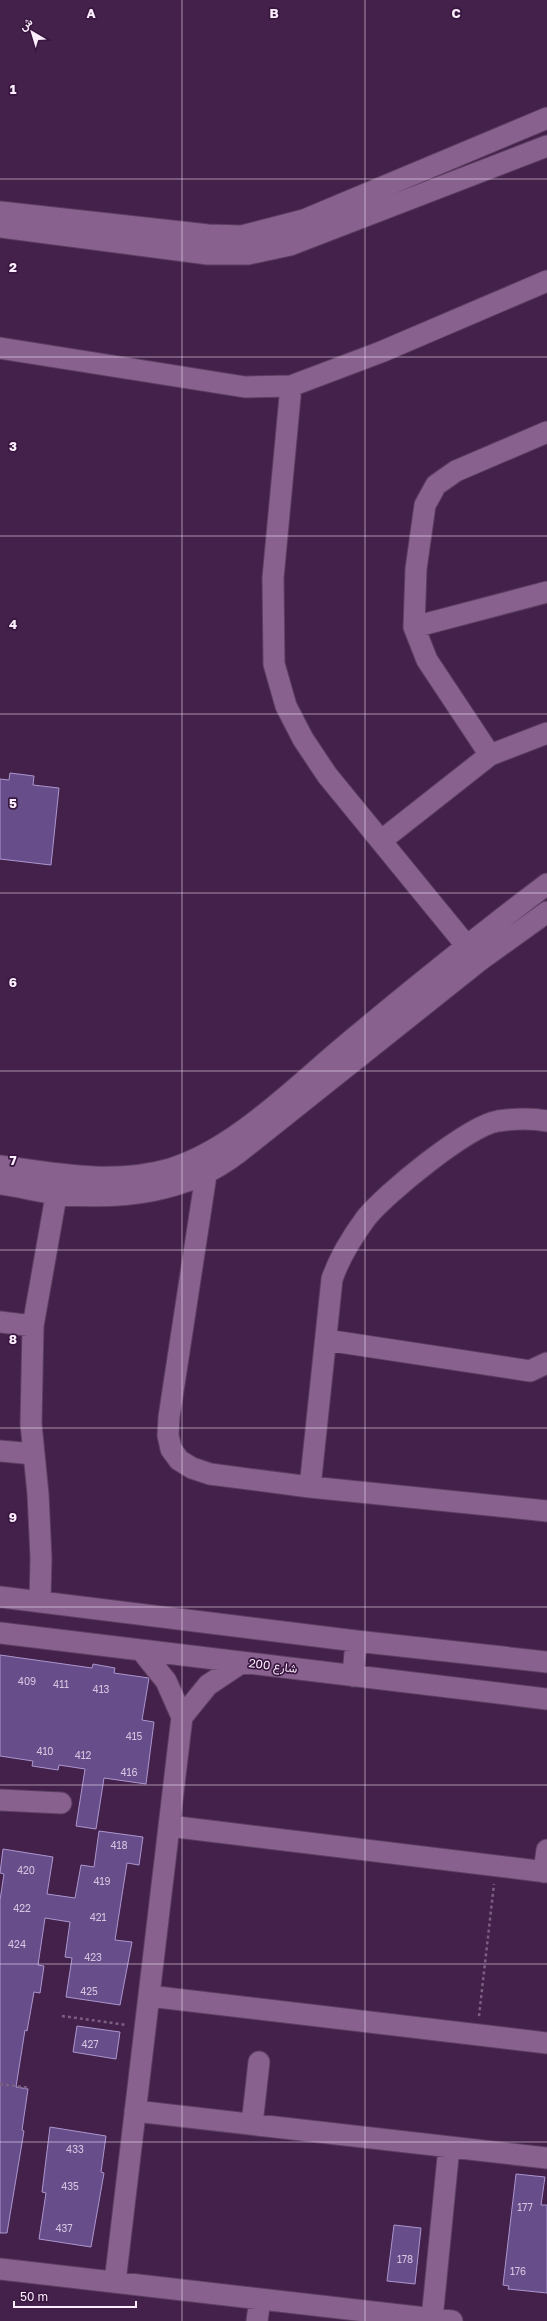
<svg xmlns="http://www.w3.org/2000/svg" width="547" height="2321" viewBox="0 0 547 2321" font-family="'Golos Text',Vazirmatn,sans-serif">
	<rect width="100%" height="100%" fill="#44214a"/>
	<path fill="#674e8b" stroke="#ab96ce" d="M10 773 34 776 33 785 59 788 51 865 0 859V779L9 780Z
		M0 1655 92 1668 93 1664 115 1668 114 1673 149 1678 142 1720 154 1722 146 1784 104 1778 96 1829 76 1826 85 1769 59 1765 58 1770 32 1766 33 1761 0 1756Z
		M99 1831 143 1837 139 1865 127 1863 115 1940 132 1942 120 2005 66 1997 72 1958 65 1957 70 1922 45 1918 38 1965 44 1966 40 1993 34 1992 27 2031 25 2030 16 2087 28 2089 22 2130 24 2131 7 2233H0V1900L4 1874 0 1873 3 1849 53 1857 47 1894 75 1898 81 1865 94 1867Z
		M77 2026 120 2032 116 2059 73 2052Z
		M50 2127 106 2136 101 2172 104 2173 91 2247 39 2239 46 2193 42 2192Z
		M516 2174 545 2177 541 2205H547V2293L508 2289 509 2286 503 2285Z
		M394 2225 421 2228 415 2284 387 2281Z"/>
	<g fill="none" stroke-linecap="round" stroke-linejoin="round">
		<g stroke="#5b3e60" stroke-width="23">
			<path id="minor" d="M0 212 208 235 242 236 304 220 547 118
				M0 227 208 254H248L290 245 547 146
				M0 348 245 387 291 386 381 352 547 281
				M291 386 273 578 274 664 286 706 303 739 327 775 479 961
				M414 627 547 592
				M490 755 427 660 414 627 416 569 425 505 436 485 456 471 547 432
				M382 840 490 755 547 733
				M206 1155V1175L169 1417 168 1435 171 1449 179 1460 192 1468 210 1474 310 1487 547 1511
				M0 1166C57 1174 114 1185 170 1169 233 1150 292 1090 342 1048 409 992 477 937 547 884
				M0 1184C19 1186 38 1192 57 1194 122 1200 186 1193 238 1153L479 961 547 912
				M0 1322 33 1326
				M326 1340 530 1371 547 1363
				M0 1451 34 1454
				M310 1487 332 1279C340 1256 352 1237 366 1218 386 1193 468 1126 498 1121 512 1119 533 1118 547 1121
				M0 1597 356 1641 547 1662
				M40 1602 41 1558 38 1494 31 1424 33 1326 59 1179
				M0 1633 547 1699
				M353 1676 356 1641
				M182 1717 208 1685 241 1663
				M0 1800 61 1803
				M169 1826 547 1872
				M544 1872 547 1850
				M149 1996 547 2043
				M135 2111 547 2158
				M252 2124 259 2062
				M0 2269 452 2321
				M115 2282 182 1717 166 1681 141 1650
				M432 2319 449 2147
				M257 2321 260 2299"/>
		</g>
		<path stroke="#7b5f80" stroke-width="2.5" stroke-dasharray="3 3" stroke-linecap="butt" d="M62 2016 127 2025
			M479 2016 494 1884
			M0 2084 30 2088"/>
		<use href="#minor" stroke="#88618e" stroke-width="21"/>
	</g>
	<path fill="none" stroke="#fbedfd" stroke-width="1" stroke-opacity="0.55" d="M182 0V2321M365 0V2321M0 179H547M0 357H547M0 536H547M0 714H547M0 893H547M0 1071H547M0 1250H547M0 1428H547M0 1607H547M0 1785H547M0 1964H547M0 2142H547"/>
	<g text-anchor="middle" stroke-width="3.5" stroke-linejoin="round" paint-order="stroke">
		<g font-size="10" fill="#d6c5e0">
			<text x="27" y="1685">409</text>
			<text x="61" y="1688">411</text>
			<text x="101" y="1693">413</text>
			<text x="134" y="1740">415</text>
			<text x="45" y="1755">410</text>
			<text x="83" y="1759">412</text>
			<text x="129" y="1776">416</text>
			<text x="119" y="1849">418</text>
			<text x="26" y="1874">420</text>
			<text x="102" y="1885">419</text>
			<text x="22" y="1912">422</text>
			<text x="98" y="1921">421</text>
			<text x="17" y="1948">424</text>
			<text x="93" y="1961">423</text>
			<text x="89" y="1995">425</text>
			<text x="90" y="2048">427</text>
			<text x="75" y="2153">433</text>
			<text x="70" y="2190">435</text>
			<text x="525" y="2211">177</text>
			<text x="64" y="2232">437</text>
			<text x="405" y="2263">178</text>
			<text x="518" y="2275">176</text>
		</g>
		<g font-size="12" fill="#fbedfd" stroke="#39163f">
			<text transform="translate(273 1666) rotate(7)" y="4">شارع 200</text>
		</g>
	</g>
	<g font-size="13" text-anchor="middle" font-weight="bold" fill="#fbedfd" stroke="#39163f" stroke-width="3.5" stroke-linejoin="round" paint-order="stroke">
		<text x="91" y="18">A</text>
		<text x="274" y="18">B</text>
		<text x="456" y="18">C</text>
		<text x="13" y="94">1</text>
		<text x="13" y="272">2</text>
		<text x="13" y="451">3</text>
		<text x="13" y="629">4</text>
		<text x="13" y="808">5</text>
		<text x="13" y="987">6</text>
		<text x="13" y="1165">7</text>
		<text x="13" y="1344">8</text>
		<text x="13" y="1522">9</text>
	</g>
	<g transform="translate(32 32) rotate(322)" stroke="#39163f" stroke-width="3" paint-order="stroke">
	<path d="M0-3L7 15L0 10L-7 15Z" fill="#fbedfd"/>
	<text y="-6" font-size="11" font-weight="bold" text-anchor="middle" fill="#fbedfd">ش</text>
	</g>
	<path d="M14 2301v6h122v-6" fill="none" stroke="#fbedfd" stroke-width="2"/>
	<text x="20" y="2301" font-size="12" fill="#fbedfd" stroke="#39163f" stroke-width="3" paint-order="stroke">50 m</text>
</svg>
